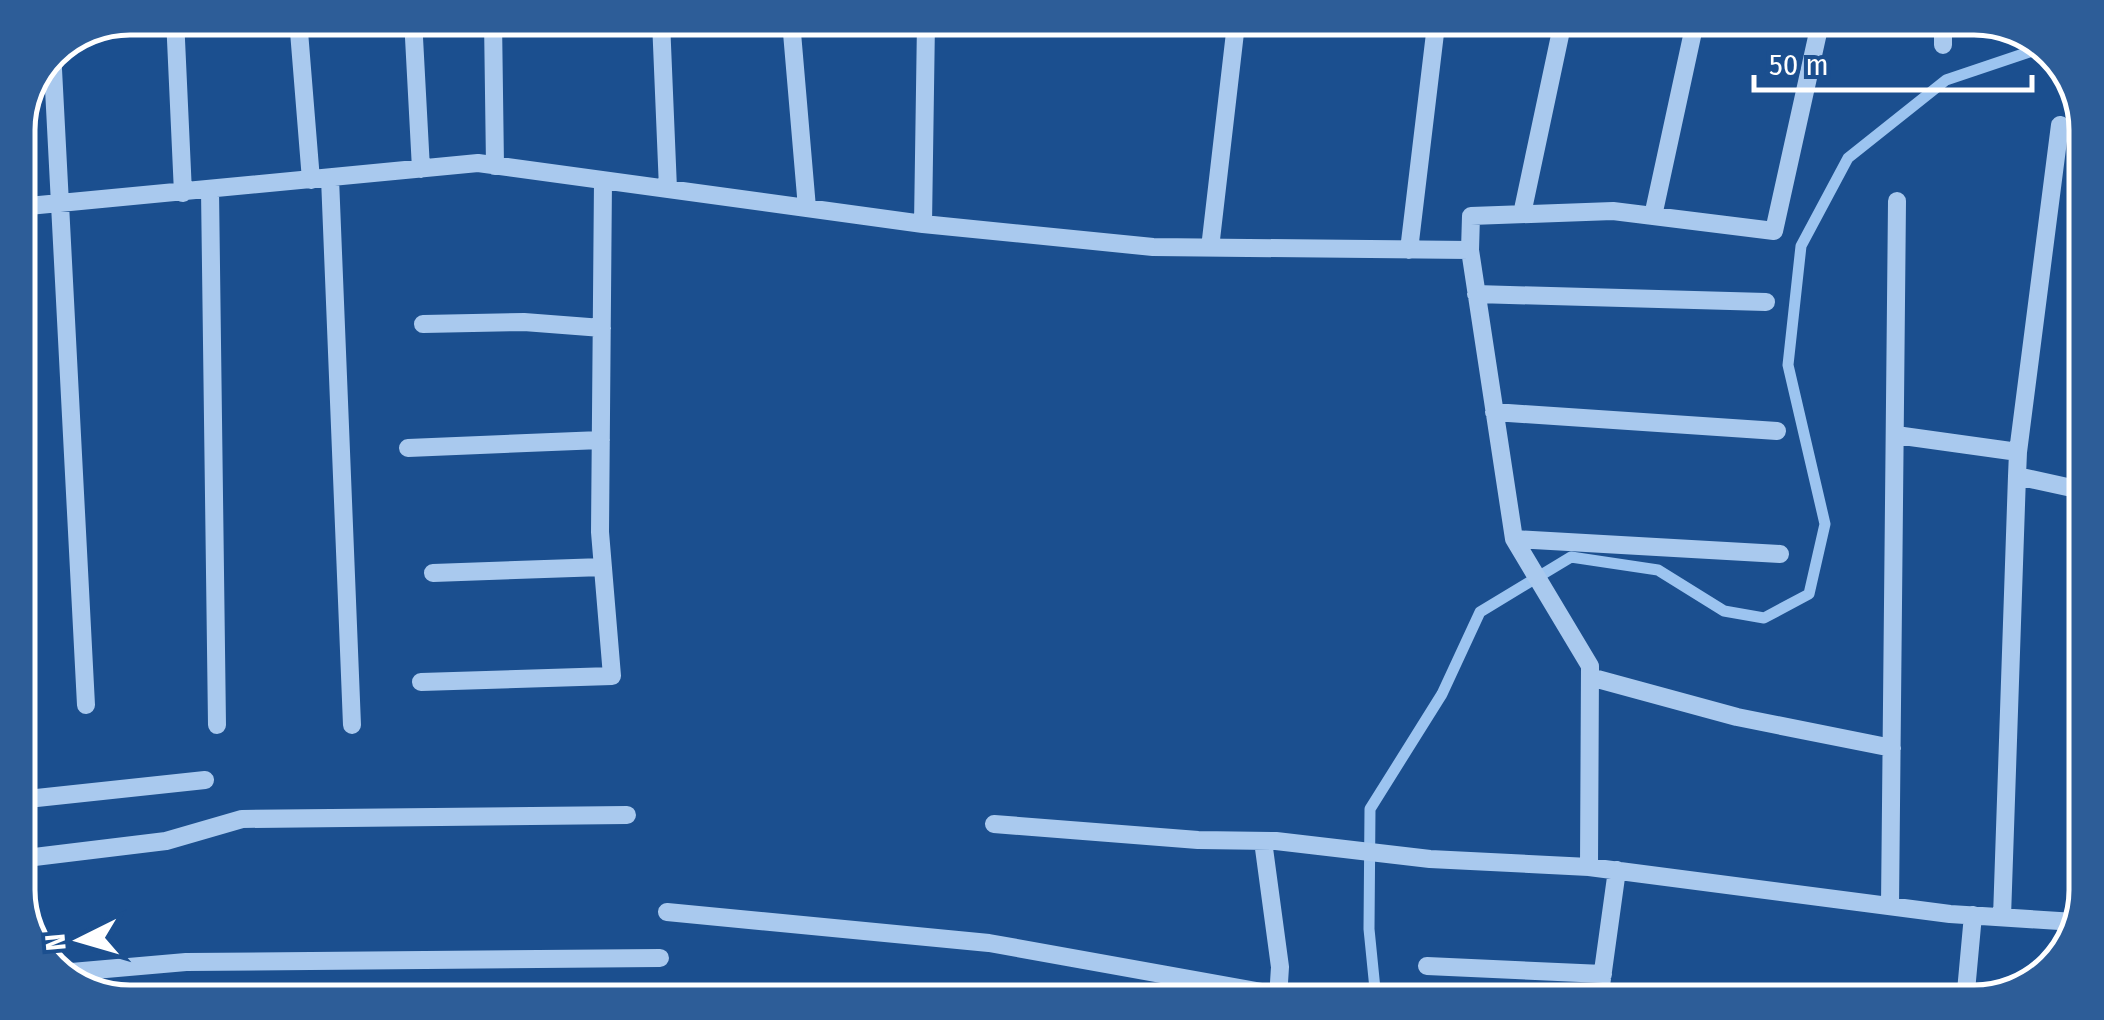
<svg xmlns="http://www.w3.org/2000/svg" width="2104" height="1020" viewBox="0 0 2104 1020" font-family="'Fira Sans Condensed',sans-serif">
	<rect width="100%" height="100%" fill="#1b4f8f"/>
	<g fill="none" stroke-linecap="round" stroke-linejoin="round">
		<path stroke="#9cc4f0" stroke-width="11" d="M1376 999 1369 929 1370 809 1442 694 1480 612 1571 557 1658 570 1724 611 1764 618 1809 594 1825 524 1788 365 1801 246 1848 158 1946 80 2044 47"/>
		<path stroke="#a9c9ee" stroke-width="18" d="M175 18 183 193
			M298 19 311 180
			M413 19 421 169
			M493 20 495 166
			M661 21 668 189
			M791 21 807 208
			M1943 28V45
			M52 50 86 705
			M330 178 352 725
			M210 190 217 725
			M18 207 478 163 923 224 1153 247 1470 250
			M1522 214 1562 26
			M1653 216 1694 27
			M923 224 926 22
			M1210 248 1236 24
			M1409 250 1436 25
			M1476 294 1766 302
			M423 324 524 322 602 328
			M1494 412 1777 431
			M1896 435 2018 452 2017 476 2081 490
			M408 448 601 440
			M2018 452 2060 125
			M1514 539 1780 554
			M433 573 603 567
			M1590 677 1737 717 1892 748
			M421 682 612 676 600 532 603 180
			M18 800 205 780
			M994 824 1198 840 1276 841 1430 859 1589 867 1950 914 2075 922
			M1263 841 1280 967 1278 998
			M18 859 166 841 242 819 627 815
			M1589 867 1590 666 1514 539 1470 250 1471 216 1613 211 1774 231 1819 28
			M1890 906 1897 201
			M667 912 989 943 1278 995
			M2002 917 2017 476
			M1427 966 1603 974
			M60 973 186 962 660 958
			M1599 1000 1617 870
			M1965 1002 1973 915"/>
	</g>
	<path d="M0 0H2104V1020H0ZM130 35H1974A95 95 0 0 1 2069 130V890A95 95 0 0 1 1974 985H130A95 95 0 0 1 35 890V130A95 95 0 0 1 130 35Z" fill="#2d5d98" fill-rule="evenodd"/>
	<path fill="none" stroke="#fff" stroke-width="5" d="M130 35H1974A95 95 0 0 1 2069 130V890A95 95 0 0 1 1974 985H130A95 95 0 0 1 35 890V130A95 95 0 0 1 130 35Z"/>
	<g transform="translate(80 940) rotate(265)" stroke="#1b4f8f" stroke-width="8" paint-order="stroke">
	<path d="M0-8L18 38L0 25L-18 38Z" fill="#ffffff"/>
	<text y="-15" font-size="28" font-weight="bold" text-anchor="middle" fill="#ffffff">N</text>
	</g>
	<path d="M1754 75v15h278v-15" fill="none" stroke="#ffffff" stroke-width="5"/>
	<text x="1769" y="75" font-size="30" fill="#ffffff" stroke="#1b4f8f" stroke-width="8" paint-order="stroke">50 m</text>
</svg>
